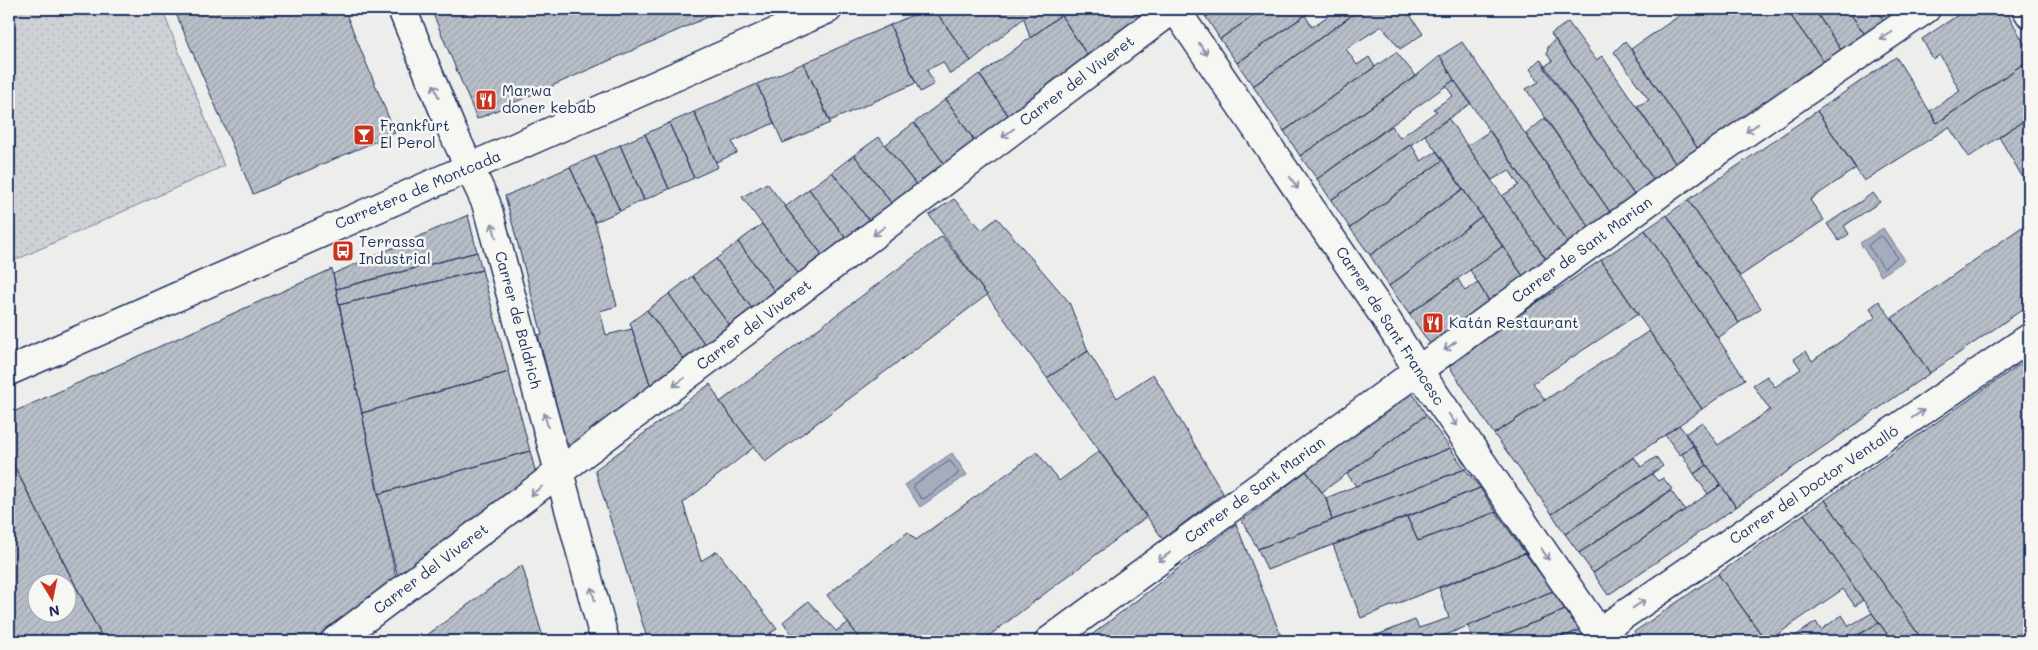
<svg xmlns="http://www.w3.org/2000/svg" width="2038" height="650" viewBox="0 0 2038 650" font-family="Mali,sans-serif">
	<defs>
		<pattern id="grass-dots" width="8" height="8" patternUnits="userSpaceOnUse" patternTransform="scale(1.25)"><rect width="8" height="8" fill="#ced2d7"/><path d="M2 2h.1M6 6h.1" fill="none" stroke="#b0b5bb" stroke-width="1.8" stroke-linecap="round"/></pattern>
		<pattern id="building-hatch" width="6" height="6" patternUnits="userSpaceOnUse" patternTransform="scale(1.25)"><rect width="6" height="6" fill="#b9bfc8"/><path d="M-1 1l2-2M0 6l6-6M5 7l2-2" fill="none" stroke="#9ea4ae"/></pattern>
	</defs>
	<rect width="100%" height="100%" fill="#edeeec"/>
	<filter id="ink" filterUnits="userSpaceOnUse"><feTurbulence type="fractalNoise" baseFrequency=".02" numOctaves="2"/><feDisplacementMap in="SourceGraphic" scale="10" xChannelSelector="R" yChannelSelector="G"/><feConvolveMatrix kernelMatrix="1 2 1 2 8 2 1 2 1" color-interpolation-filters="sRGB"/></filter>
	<g filter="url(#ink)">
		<path fill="url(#grass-dots)" stroke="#74809a" d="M9 9H162L224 166 9 263Z"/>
		<path fill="#a5acbc" stroke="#6e7a96" d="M1883 228 1905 260 1881 276 1860 243Z
			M952 453 967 475 920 507 905 485Z"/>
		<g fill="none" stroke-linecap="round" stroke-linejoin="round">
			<path stroke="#526184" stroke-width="1" d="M1880 236 1883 237 1897 257 1884 268 1868 246Z
				M950 461 958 471V474L924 499 921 498 914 488V485Z"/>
		</g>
		<path fill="url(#building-hatch)" stroke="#1b2f5e" fill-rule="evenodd" d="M174 9H344L395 133 253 194Z
			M431 9H726L477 119Z
			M926 9H934L971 61 950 74 943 62 927 70 934 84 920 92 890 25Z
			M934 9H1057L1061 15 1030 38 1024 18 971 61Z
			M1057 9H1147L1150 12 1089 58Z
			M1200 9H1219L1206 17Z
			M1219 9H1263L1220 39 1206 17Z
			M1263 9H1314L1237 63 1220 39Z
			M1338 9H1361L1253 86 1237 63 1305 15 1312 27Z
			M1361 9H1406L1423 34 1400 49 1382 26 1346 49 1357 65 1369 57 1375 67 1284 131 1253 86Z
			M1689 9H1786L1825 63 1700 152 1631 49Z
			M1786 9H1814L1843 53 1825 63Z
			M1814 9H1847L1866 36 1843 53Z
			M1847 9H1875L1886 23 1866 36Z
			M1875 9H1906L1886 23Z
			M1967 9H2005L2029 52V60L1937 123 1930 111 1960 91 1940 55 1933 59 1922 39Z
			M1061 15 1089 58 1010 118 980 75Z
			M1568 22 1596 60 1602 56 1677 166 1656 183 1551 34Z
			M890 25 916 83 830 121 804 63Z
			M1555 39 1656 183 1635 196 1544 67 1552 61 1547 54 1548 47Z
			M1625 41 1700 152 1677 166 1637 106 1649 100 1614 52Z
			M1462 42 1590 228 1568 244 1454 80 1440 56Z
			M1396 52 1416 76 1300 156 1284 131Z
			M1440 56 1454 80 1317 179 1300 156 1416 76Z
			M1896 57 1937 123 2029 60V117L1969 157 1949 127 1864 181 1817 111Z
			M1540 59 1635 196 1612 215 1526 89 1539 82 1530 69Z
			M804 63 830 123 783 143 757 84Z
			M979 74 1010 118 976 143 946 99Z
			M1454 80 1471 103 1331 200 1317 179 1392 126 1400 138 1437 111 1433 109 1453 96 1446 86Z
			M757 84 774 123 732 142 737 153 716 162 694 112Z
			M946 99 976 143 946 166 914 123Z
			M1817 111 1856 168 1810 200 1824 220 1740 276 1688 200Z
			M694 112 718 167 694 178 669 123Z
			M2029 117V188L1999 137Z
			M1448 118 1546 259 1523 276 1425 135Z
			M1545 118 1612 215 1590 228 1526 134Z
			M669 123 694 178 669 189 645 134Z
			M914 123 946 166 918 187 885 145Z
			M1490 131 1568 244 1546 259 1502 196 1519 185 1509 170 1492 180 1467 146Z
			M645 134 669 189 644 200 620 145Z
			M879 137 918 187 893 205 854 155Z
			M1411 144 1421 161 1437 151 1443 160 1350 228 1331 200Z
			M620 145 644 200 620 211 595 156Z
			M854 155 893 205 870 222 832 172Z
			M595 156 620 211 595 222 570 167Z
			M1443 160 1463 189 1370 255 1350 228Z
			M570 167 596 225 617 306 600 311 606 335 632 329 651 387 571 446 566 442 538 335 542 334 505 196Z
			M832 172 870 222 847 240 809 189Z
			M767 183 824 257 800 276 742 197Z
			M809 189 847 240 824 257 785 207Z
			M1463 189 1482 216 1389 286 1370 255Z
			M1873 193 1880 202 1844 226 1849 234 1839 241 1827 224Z
			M954 199 982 230 997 218 1069 302 1088 351 1047 378 929 215Z
			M1688 200 1761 308 1739 323 1667 215Z
			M468 215 477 252 336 289 333 274Z
			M1667 215 1739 323 1718 338 1645 230Z
			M1482 216 1503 246 1409 314 1389 286Z
			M2029 222V305L1930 373 1892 318Z
			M762 224 800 276 776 293 738 242Z
			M1645 230 1745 379 1702 409 1601 260Z
			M942 236 987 295 765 462 720 402Z
			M738 242 776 293 753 310 716 259Z
			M1503 246 1523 276 1489 301 1470 270Z
			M477 252 482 270 339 305 336 289Z
			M716 259 753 310 731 327 692 276Z
			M1601 260 1638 314 1533 383 1545 400 1494 434 1447 363Z
			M332 269 396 578 311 641H104L9 456V414Z
			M482 270 509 372 362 413 339 305Z
			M692 276 731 327 706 346 669 294Z
			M1458 279 1465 291 1478 283 1489 301 1430 344 1409 314Z
			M669 294 706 346 685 361 647 310Z
			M1879 301 1930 373 1736 507 1685 434 1702 422 1718 445 1770 410 1753 385 1767 376 1775 387 1801 369 1794 359 1806 351 1812 361 1876 317 1870 308Z
			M647 310 685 361 651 387 630 323Z
			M1649 331 1702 409 1552 514 1494 434Z
			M1088 351 1117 398 1153 374 1223 493 1163 539 1047 378Z
			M2029 358V627L2009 641H2007L2004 637 1998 641H1923L1825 500Z
			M509 372 530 451 378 494 362 413Z
			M710 384 720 402 754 447 683 503 701 561 717 551 777 629 758 641H648L595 470Z
			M1412 392 1426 415 1322 492 1306 471Z
			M1426 415 1450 448 1356 486 1347 474Z
			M1679 425 1694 445 1680 455 1665 435Z
			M1694 445 1707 465 1694 474 1682 454Z
			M1450 448 1465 469 1332 520 1326 498Z
			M530 451 537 478 399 582 378 494Z
			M1099 451 1146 517 982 641H862L827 595 908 532 916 540 1037 452 1059 481Z
			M9 456 104 641H9ZM38 582H68V612H38Z
			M1634 457 1641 467 1656 457 1663 466 1565 534 1552 514Z
			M1707 465 1721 485 1708 494 1694 474Z
			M1465 469 1480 488 1267 570 1258 549Z
			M1306 471 1326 498 1332 520 1258 549 1242 521Z
			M1652 474 1658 481 1663 478 1672 489 1579 553 1565 534Z
			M1721 485 1736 507 1608 595 1593 573Z
			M1480 488 1496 512 1418 541 1407 517Z
			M1671 491 1685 510 1593 573 1579 553Z
			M1825 500 1923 641H1892L1863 600 1804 514Z
			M1496 512 1525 553 1361 618 1333 545 1407 517 1418 541Z
			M1804 514 1863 600 1855 606 1843 589 1775 636 1778 641H1766L1718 574Z
			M1236 524 1283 641H1086L1085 640Z
			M1525 553 1553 591 1431 641H1362L1415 620 1419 628 1449 618 1439 588Z
			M522 565 544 641H419Z
			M1718 574 1766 641H1640L1634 632Z
			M1553 591 1565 610 1488 641H1473L1468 626Z
			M808 601 836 631 848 623 862 641H797L783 622Z
			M1565 610 1580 630 1552 641H1488Z
			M1872 613 1879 623 1847 641H1788L1816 622 1821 630 1842 615 1849 626Z
			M1879 623 1892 641H1847Z
			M1580 630 1588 641H1552Z
			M771 633 777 641H758Z"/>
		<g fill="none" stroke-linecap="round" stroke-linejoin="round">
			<g stroke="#1b2f5e" stroke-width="31">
				<path id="street" d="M402 9 451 128 486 203 605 641
					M1175 9 1384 316 1418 370 1605 641
					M2027 9 2029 13
					M1599 632 2029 338
					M335 641 1173 9
					M1049 641 1697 166 1926 9"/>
			</g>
			<g stroke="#1b2f5e" stroke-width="31">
				<path id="secondary" d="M9 371 828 9"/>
			</g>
			<use href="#street" stroke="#f6f6f2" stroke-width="28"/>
			<use href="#secondary" stroke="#f6f6f2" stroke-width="28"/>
		</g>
		<defs><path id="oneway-shaft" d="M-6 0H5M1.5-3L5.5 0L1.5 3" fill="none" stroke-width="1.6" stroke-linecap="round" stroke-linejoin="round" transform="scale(1.25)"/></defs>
		<g stroke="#8892a8">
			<use href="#oneway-shaft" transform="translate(1886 36) rotate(146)"/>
			<use href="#oneway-shaft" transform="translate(1203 49) rotate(56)"/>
			<use href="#oneway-shaft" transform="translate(436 91) rotate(-112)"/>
			<use href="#oneway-shaft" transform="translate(1752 128) rotate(146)"/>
			<use href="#oneway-shaft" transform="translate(1008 133) rotate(143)"/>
			<use href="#oneway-shaft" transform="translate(1294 183) rotate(56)"/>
			<use href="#oneway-shaft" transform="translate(494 230) rotate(-105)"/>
			<use href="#oneway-shaft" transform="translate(879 231) rotate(143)"/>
			<use href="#oneway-shaft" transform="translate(1450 346) rotate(144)"/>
			<use href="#oneway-shaft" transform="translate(679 382) rotate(143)"/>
			<use href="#oneway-shaft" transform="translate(1918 414) rotate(-34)"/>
			<use href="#oneway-shaft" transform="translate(546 420) rotate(-105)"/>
			<use href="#oneway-shaft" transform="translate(1453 420) rotate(55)"/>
			<use href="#oneway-shaft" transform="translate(536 491) rotate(143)"/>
			<use href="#oneway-shaft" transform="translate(1545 554) rotate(55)"/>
			<use href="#oneway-shaft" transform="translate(1164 557) rotate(144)"/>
			<use href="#oneway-shaft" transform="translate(593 594) rotate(-105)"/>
			<use href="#oneway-shaft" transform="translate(1639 604) rotate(-34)"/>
		</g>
	</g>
	<defs>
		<g id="restaurant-square" transform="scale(1.125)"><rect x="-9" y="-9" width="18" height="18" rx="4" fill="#c8321e" stroke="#f6f6f2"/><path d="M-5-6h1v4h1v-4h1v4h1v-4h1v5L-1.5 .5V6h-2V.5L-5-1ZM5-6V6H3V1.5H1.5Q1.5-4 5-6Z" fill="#fff"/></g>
		<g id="bar-square" transform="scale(1.125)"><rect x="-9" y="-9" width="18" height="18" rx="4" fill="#c8321e" stroke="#f6f6f2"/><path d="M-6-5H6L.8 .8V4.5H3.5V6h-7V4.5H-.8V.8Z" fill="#fff"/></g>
		<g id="bus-square" transform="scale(1.125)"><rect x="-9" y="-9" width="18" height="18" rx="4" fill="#c8321e" stroke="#f6f6f2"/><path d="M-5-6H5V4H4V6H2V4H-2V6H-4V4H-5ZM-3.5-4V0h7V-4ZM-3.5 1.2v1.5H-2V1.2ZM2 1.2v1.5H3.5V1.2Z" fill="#fff"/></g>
	</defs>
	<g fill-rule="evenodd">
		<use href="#restaurant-square" x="486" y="100"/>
		<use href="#bar-square" x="364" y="135"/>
		<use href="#bus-square" x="343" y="251"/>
		<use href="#restaurant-square" x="1433" y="323"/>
	</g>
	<g text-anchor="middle" stroke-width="5" stroke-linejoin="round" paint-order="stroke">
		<g font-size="15" fill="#1b2f5e" stroke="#f6f6f2">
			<text transform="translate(1077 81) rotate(-37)" y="5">Carrer del Viveret</text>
			<text transform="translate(418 190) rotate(-23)" y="5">Carretera de Montcada</text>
			<text transform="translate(1582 250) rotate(-36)" y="5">Carrer de Sant Marian</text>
			<text transform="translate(518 320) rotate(75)" y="5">Carrer de Baldrich</text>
			<text transform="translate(754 325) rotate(-37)" y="5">Carrer del Viveret</text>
			<text transform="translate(1390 326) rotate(57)" y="5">Carrer de Sant Francesc</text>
			<text transform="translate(1814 485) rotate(-34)" y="5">Carrer del Doctor Ventalló</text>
			<text transform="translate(1255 490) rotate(-36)" y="5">Carrer de Sant Marian</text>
			<text transform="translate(431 569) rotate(-37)" y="5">Carrer del Viveret</text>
		</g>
		<g font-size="15" fill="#1b2f5e" stroke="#f6f6f2" text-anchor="start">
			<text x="502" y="96">Marwa<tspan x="502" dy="17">doner kebab</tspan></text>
			<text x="380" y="131">Frankfurt<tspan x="380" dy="17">El Perol</tspan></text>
			<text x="359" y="247">Terrassa<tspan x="359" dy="17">Industrial</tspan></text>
			<text x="1449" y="328">Katán Restaurant</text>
		</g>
	</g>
	<rect width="2038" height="650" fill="none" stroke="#f6f6f2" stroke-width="30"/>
	<rect x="15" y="15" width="2008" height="620" fill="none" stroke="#1b2f5e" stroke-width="2" filter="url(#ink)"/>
	<g transform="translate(52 598) rotate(170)"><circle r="24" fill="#f6f6f2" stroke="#9ea6b7"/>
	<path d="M0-4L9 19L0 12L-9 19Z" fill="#c8321e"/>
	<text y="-8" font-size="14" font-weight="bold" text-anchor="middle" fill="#1b2f5e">N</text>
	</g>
</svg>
